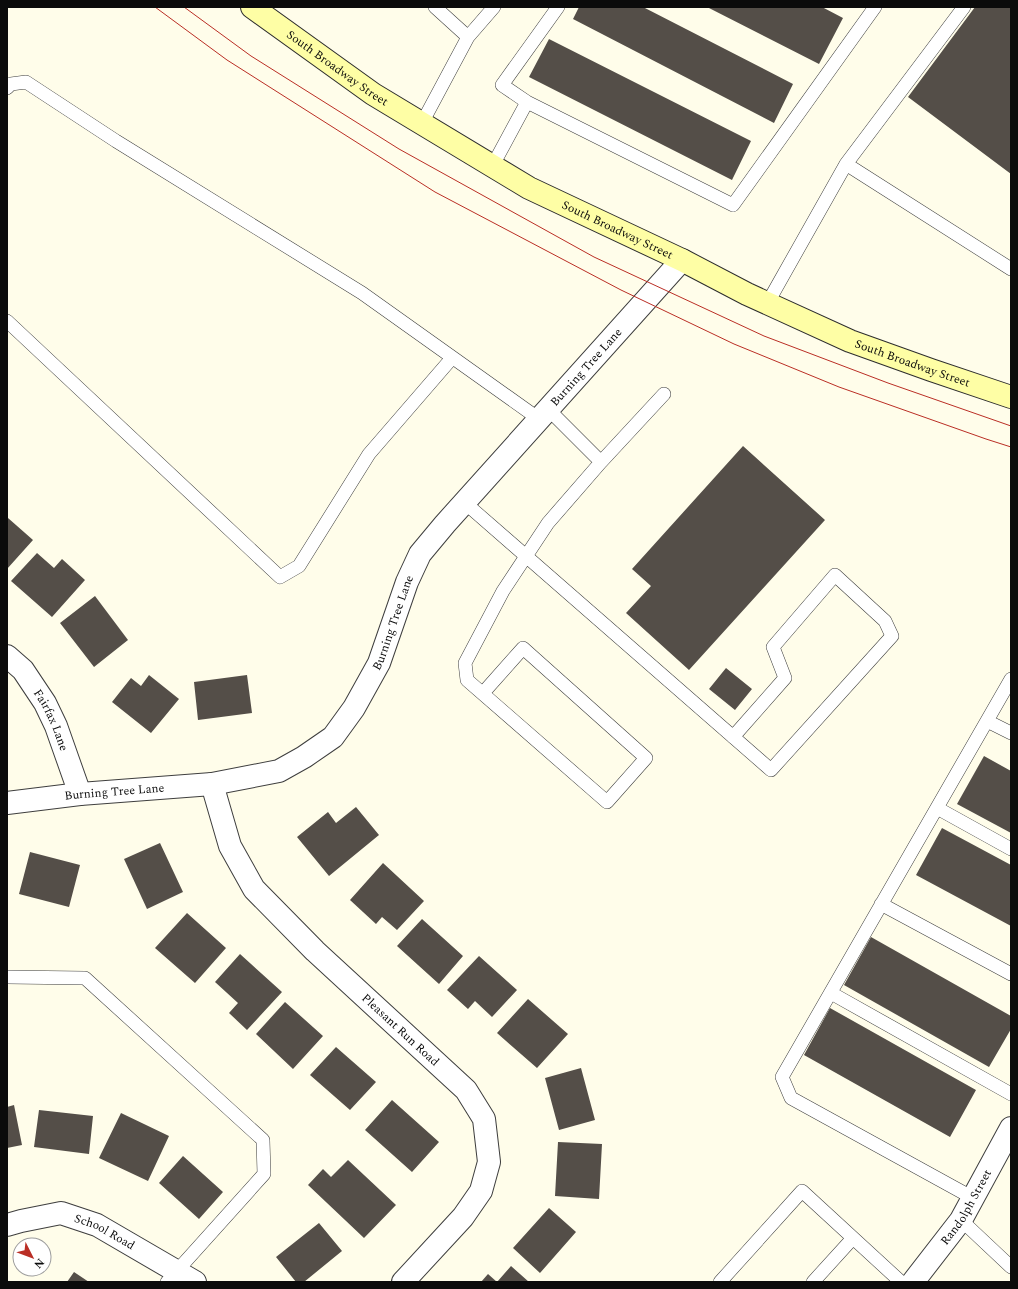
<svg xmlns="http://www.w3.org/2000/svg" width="1018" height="1289" viewBox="0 0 1018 1289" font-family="Spectral,serif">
	<rect width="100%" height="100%" fill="#fffdea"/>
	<path fill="#544e48" d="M579 7H643L793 84 774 123 573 19Z
		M707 7H822L843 18 819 64Z
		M975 7H1011V174L908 97Z
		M549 39 751 141 732 180 529 77Z
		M743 446 825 520 689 670 626 613 651 586 632 569Z
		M8 518 33 540 7 569V519Z
		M37 553 54 568 62 559 85 580 52 617 11 581Z
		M95 596 128 640 94 667 60 623Z
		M726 668 752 689 735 710 709 689Z
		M149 675 179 699 151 733 112 702 131 678 141 686Z
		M247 675 252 713 198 720 194 682Z
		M984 756 1011 771V833L957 804Z
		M356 807 379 835 329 876 297 837 328 812 336 823Z
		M942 828 1011 865V926L916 875Z
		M160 843 183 892 147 909 124 859Z
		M30 852 80 865 69 907 19 894Z
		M383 863 424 901 397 930 382 917 376 924 350 900Z
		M187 913 226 948 195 983 155 948Z
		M422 919 463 956 439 984 397 946Z
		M871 937 1011 1016V1029L989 1067 844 985Z
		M240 954 282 992 247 1030 229 1013 238 1003 215 982Z
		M479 956 517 990 492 1017 475 1001 468 1009 447 990Z
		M528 999 568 1034 537 1068 497 1033Z
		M285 1002 323 1036 293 1069 256 1034Z
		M830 1008 976 1090 950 1137 804 1055Z
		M336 1047 376 1082 350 1110 310 1075Z
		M581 1068 595 1120 559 1130 545 1078Z
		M392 1100 439 1142 412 1172 365 1130Z
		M14 1105 22 1145 7 1148V1107Z
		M39 1110 93 1116 89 1154 34 1147Z
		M121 1113 169 1136 148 1181 99 1158Z
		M558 1142 602 1144 599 1199 555 1196Z
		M183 1156 223 1192 199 1219 159 1183Z
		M348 1160 396 1205 364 1238 308 1185 323 1169 331 1177Z
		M549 1208 576 1232 540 1273 513 1248Z
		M319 1223 342 1251 304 1282H296L276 1257Z
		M511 1266 529 1282H497Z
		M74 1272 89 1282H67Z
		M488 1274 497 1282H481Z"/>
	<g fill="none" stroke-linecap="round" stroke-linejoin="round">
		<g stroke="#3e3e3e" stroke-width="14">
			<path id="lane" d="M558 7 502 85 527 102 733 205 875 7
				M468 37 494 7
				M7 88 11 84 26 82 116 141 362 293 539 419
				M422 123 468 37 435 7
				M846 164 1011 269
				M493 165 527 102
				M767 304 846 164 964 7
				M7 321 280 577 299 566 369 454 452 358
				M601 462 664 394
				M464 502 771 770 892 636 885 621 835 575 773 647 785 678 733 737
				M483 693 523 648 646 758 607 802 467 680 465 663 503 591 548 523 601 462 548 409
				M987 721 1011 733
				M937 808 1011 849
				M881 904 1011 974
				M7 977 85 978 263 1140 264 1174 167 1282
				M831 993 1011 1094
				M973 1198 791 1098 782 1077 1011 679
				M961 1220 1011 1267
				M720 1282 802 1191 901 1282
				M813 1282 853 1238"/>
		</g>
		<g stroke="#3e3e3e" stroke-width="24">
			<g id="street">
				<path id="s1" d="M7 656 23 670 45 703 56 726 80 794"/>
				<path id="s2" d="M212 784 230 846 254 889 315 951 466 1090 484 1119 489 1162 481 1191 463 1217 403 1282"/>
				<path id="s3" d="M7 803 80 794 212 784 279 771 304 757 333 737 354 708 379 663 407 582 420 554 445 524 682 260"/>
				<path id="s4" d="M7 1225 21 1221 61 1213 97 1225 195 1282"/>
				<path id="s5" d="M913 1282 961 1220 1011 1128"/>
			</g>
		</g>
		<g stroke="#2d2d2d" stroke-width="24">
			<g id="secondary">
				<path id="s6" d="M252 7 373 94 529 188 682 260 747 294 850 341 931 370 1011 397"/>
			</g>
		</g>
		<use href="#lane" stroke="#fff" stroke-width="13"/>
		<use href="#street" stroke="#fff" stroke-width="22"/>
		<use href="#secondary" stroke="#fefea5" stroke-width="22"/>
		<path stroke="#ba2e25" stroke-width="1" d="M155 7 227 60 435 192 621 290 734 344 839 387 986 439 1011 447
			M184 7 251 56 399 149 594 257 764 336 888 383 1011 426"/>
	</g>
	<g text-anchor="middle" stroke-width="4" stroke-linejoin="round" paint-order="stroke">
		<g font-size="12" fill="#0b0b0b" stroke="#fff">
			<text dy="4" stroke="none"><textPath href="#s6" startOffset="105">South Broadway Street</textPath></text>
			<text dy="4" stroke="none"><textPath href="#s6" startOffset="429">South Broadway Street</textPath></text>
			<text dy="4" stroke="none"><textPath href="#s6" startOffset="753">South Broadway Street</textPath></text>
			<text dy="4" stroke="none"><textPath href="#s3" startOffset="792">Burning Tree Lane</textPath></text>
			<text dy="4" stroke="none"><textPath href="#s3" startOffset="468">Burning Tree Lane</textPath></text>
			<text dy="4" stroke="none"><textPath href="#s1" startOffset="79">Fairfax Lane</textPath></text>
			<text dy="4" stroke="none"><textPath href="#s3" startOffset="108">Burning Tree Lane</textPath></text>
			<text dy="4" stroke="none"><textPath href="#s2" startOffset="317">Pleasant Run Road</textPath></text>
			<text dy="4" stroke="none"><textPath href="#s5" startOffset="92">Randolph Street</textPath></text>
			<text dy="4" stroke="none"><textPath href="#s4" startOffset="103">School Road</textPath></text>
		</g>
	</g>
	<rect width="1018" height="1289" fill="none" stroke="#0b0b0b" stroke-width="16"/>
	<g transform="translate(32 1257) rotate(132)"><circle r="19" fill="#ffffff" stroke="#9d9d9d"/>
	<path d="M0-3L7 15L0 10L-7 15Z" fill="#ba2e25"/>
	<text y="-6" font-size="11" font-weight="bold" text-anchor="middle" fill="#0b0b0b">N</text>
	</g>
</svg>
